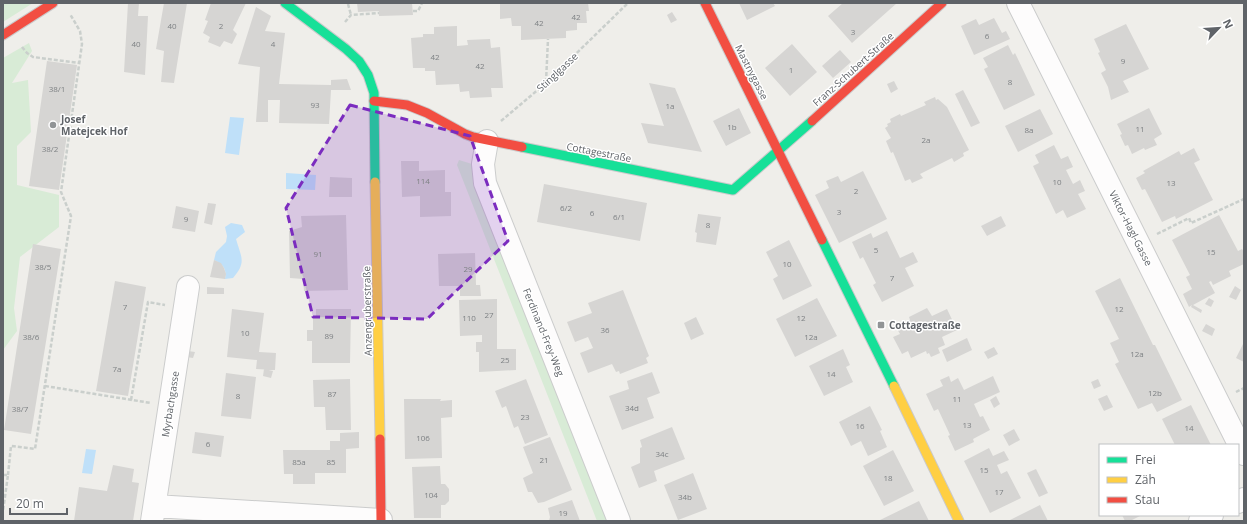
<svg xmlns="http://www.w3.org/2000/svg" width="1247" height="524" viewBox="0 0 1247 524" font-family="'Open Sans',sans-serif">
	<rect width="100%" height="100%" fill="#efeeea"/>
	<path fill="#d8ebd6" d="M3 3H33L3 22Z
		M29 43 32 51 12 83 28 80 31 132 17 146V185L59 195V227L20 257 14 308 17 331 3 350V58Z
		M459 160 472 164 609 521H597L457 165Z"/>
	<path fill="#bfe0f9" d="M230 117 244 118 239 155 225 153Z
		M286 173 316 175 315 190 286 189Z
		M231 223 242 225 245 232 236 239C241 257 247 262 233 278L225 279C227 269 223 264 214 260L216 252 226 242 227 236 225 227Z
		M86 449 96 450 92 474 82 473Z"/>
	<path fill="#d6d5d3" d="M128 3H139L138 16H148L145 75 124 72Z
		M164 3H187L174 83 161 82 164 51 156 49Z
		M211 3H246L233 30 237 34 232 44 224 41 220 47 208 42 210 37 203 33 208 21 205 20Z
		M357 3H412L413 15 379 16V11L358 12Z
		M500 3H588L589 11H586L587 23H577V30L566 31V38L521 40V26H512L511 18 500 19Z
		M739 3H773L775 6 747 20Z
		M843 3H897L852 43 828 16Z
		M256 7 271 16 265 31 285 33 279 84 331 85V80L347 79 351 90H331L329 124 279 123 280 100H268V122H256L260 67 238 64Z
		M672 12 677 20 671 23 667 15Z
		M994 18 1002 33 1006 31 1010 39 974 55 961 26 976 19 979 25Z
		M1126 24 1149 69 1123 81 1129 92 1111 100 1108 87 1101 73 1106 70 1098 53 1100 52 1094 39Z
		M457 26V46L468 45 467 40 490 39 491 48 500 47 503 88H491L492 97 470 98 469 91 460 92 459 84 436 85 435 71H425V68H413L411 38 423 37V34H434V27Z
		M792 44 817 72 790 96 765 68Z
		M1008 45 1013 55 1015 53 1035 95 1004 110 984 69 988 67 983 58Z
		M840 50 851 62 833 78 822 66Z
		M47 61 77 65 59 190 29 186Z
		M894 81 898 89 891 93 887 84Z
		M649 83 675 88 702 152 648 143 641 123 664 126Z
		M963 90 980 123 971 127 955 94Z
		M935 97 936 100 938 99 947 107 969 150 963 153 964 156 954 162 952 158 920 174 923 178 912 183 910 179 905 181 893 152 891 153 886 141 891 138 885 128 888 126 887 124 891 122 890 119 900 114 901 116 926 105 924 102Z
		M739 108 751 133 726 146 713 121Z
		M1149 108 1162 134 1154 139 1157 145 1145 150 1144 148 1132 154 1128 145 1125 146 1120 135 1122 134 1117 124Z
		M1040 109 1053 134 1018 152 1005 126Z
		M1054 145 1061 159 1068 156 1073 167 1066 170 1073 184 1080 180 1085 191 1078 194 1086 209 1067 218 1063 210 1056 214 1033 166 1039 163 1035 155Z
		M1194 148 1200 160 1194 163 1213 200 1176 219 1175 216 1162 222 1145 189 1142 190 1136 178 1145 173 1143 171 1179 151 1181 155Z
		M401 161H419V171L445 170V192H451V216L420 217V196L402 197Z
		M863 171 887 219 839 243 815 195 829 188 826 181 838 176 841 182Z
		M330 177 352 178V197H329Z
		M544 184 647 203 640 241 537 222Z
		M208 203 216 204 212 225 204 223Z
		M176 206 199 211 195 232 172 228Z
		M698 214 721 217 716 245 696 242 697 233 695 232Z
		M346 215 348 290 304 291 303 279 290 278 289 231 302 227 301 216Z
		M1219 215 1238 251 1242 249 1244 252V264L1229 271 1231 276 1213 285 1211 281 1209 282 1215 293 1193 305 1202 310 1201 313 1191 307 1192 305 1189 307 1183 294 1192 289 1186 277 1190 275 1172 240Z
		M1001 216 1006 226 987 236 981 226Z
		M887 231 900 258 913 252 918 262 905 268 914 286 882 302 873 285 876 283 863 257 860 259 852 242 871 233 873 238Z
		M789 240 812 286 783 300 773 279 778 276 766 252Z
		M33 244 61 249 31 434 4 430Z
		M475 253 476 285H480L481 296H460V286H439L438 254Z
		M214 260 221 263 224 268 226 274 225 279 210 277Z
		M1120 278 1153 345H1155L1182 400 1157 412 1152 403 1138 409 1115 364 1119 362 1110 343 1119 339 1095 291Z
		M115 281 146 287 128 396 96 391Z
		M1235 286 1241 290 1236 300 1229 297Z
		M207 287 224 288V294H207Z
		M623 290 649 356 646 358 648 363 620 374 619 371 616 372 612 364 588 373 580 353 593 348 588 337 575 342 567 322 592 313 588 303Z
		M817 298 837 336 795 357 776 319Z
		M1209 298 1214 301 1211 307 1205 304Z
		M497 299V349H516V370L479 372V352H476V342H482V335L460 336 459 300Z
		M927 308 932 316 947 309 957 330 942 337 945 345 938 348 940 353 931 357 929 353 927 354 926 351 911 358 908 351 902 354 893 337 900 334 896 327 910 320 909 317Z
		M232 309 264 313 259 352 276 353 275 370 256 369 257 360 227 357Z
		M316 309H351L350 363H312V341H307V330H313V316H316Z
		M696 317 704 334 691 340 684 323Z
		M1206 324 1215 329 1212 336 1202 331Z
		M967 338 972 350 947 362 942 350Z
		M1244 342V362L1236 358Z
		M994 347 998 354 988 359 984 352Z
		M843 349 850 365 846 367 853 382 824 396 809 366Z
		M188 351 195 352 193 358 187 357Z
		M264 369 273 371 271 378 263 376Z
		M652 372 660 393 647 398 654 418 622 430 609 396 629 389 627 381Z
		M226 373 256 377 251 419 221 416Z
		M949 376 951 382 958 378 964 390 993 376 1000 392 974 404 980 417 983 416 990 430 973 439 974 442 955 451 948 436 950 435 938 409 934 411 926 394 943 386 940 380Z
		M350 379 351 430H326L325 407H314L313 380Z
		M526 379 548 435 525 444 518 426 514 428 506 406 502 408 495 391Z
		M1098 379 1101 386 1094 389 1091 382Z
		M1107 395 1113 407 1104 411 1098 399Z
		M996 396 1000 404 994 408 990 400Z
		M404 399H441L440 401 452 400V417L441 418 442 458 405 459Z
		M1191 405 1211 445H1175L1162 419Z
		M870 406 882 430 880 431 887 447 868 456 861 441 851 446 839 422Z
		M672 427 685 459 654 471 657 481 639 488 631 467 640 463V448L642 447 640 440Z
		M1014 429 1020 440 1009 446 1003 435Z
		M195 432 224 436 221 457 192 453Z
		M359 432V448L346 449V473H315V484H293V474H284L283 450H330V441H340V433Z
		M550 437 572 490 544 502 538 503 532 492H528L523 478 533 473 523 447Z
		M989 448 993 456 1004 451 1009 460 997 465 1001 474 1007 471 1021 498 990 513 964 461Z
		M893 450 914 491 884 506 863 466Z
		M113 465 134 469 132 482 139 483 133 521H74L79 487 107 491Z
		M440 466 441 484H445L449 489V501L445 505H441V518H414L412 467Z
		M1036 469 1048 493 1039 497 1027 473Z
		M693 473 707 509 678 520 664 485Z
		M572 500 580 521H549L550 517 548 508Z
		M919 501 929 521H878Z
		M1040 505 1048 521H1008Z
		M1122 515H1142L1130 521H1125Z"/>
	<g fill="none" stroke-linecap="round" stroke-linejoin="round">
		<g stroke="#cbcccc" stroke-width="24">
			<path id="street" d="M1018 3 1244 454
				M487 141 483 164 485 183 619 521
				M1238 502 1244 499
				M155 506 381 520
				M152 521 188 287
				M1200 521 1212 515"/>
		</g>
		<g stroke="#cacacb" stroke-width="11">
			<path id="fast" d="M285 3 346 49 359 61 368 75 374 93 375 182
				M522 147 733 190 812 121
				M822 240 894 386"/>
		</g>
		<g stroke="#cacacb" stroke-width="11">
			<path id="slow" d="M375 182 380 439
				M894 386 959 521"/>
		</g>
		<g stroke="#cacacb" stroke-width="11">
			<path id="jam" d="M705 3 822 240
				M3 35 53 3
				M374 101 407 105 427 113 465 134 473 137 522 147
				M812 121 942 3
				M380 439 381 521"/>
		</g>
		<path stroke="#cacfcc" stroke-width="2.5" stroke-dasharray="4 2" stroke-linecap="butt" d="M348 4 351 15
			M413 11H418L422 3
			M345 22 351 15 379 13
			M22 47 27 53 33 57 80 63
			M546 82 548 39
			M501 121 546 83 628 3
			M1157 234 1189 218 1191 223 1244 199
			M45 386 151 403
			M1236 392 1244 388
			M131 400 148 302 165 305
			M3 475H8L3 511
			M8 475 11 446 35 449 71 216 61 192 82 44 80 31 70 14"/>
		<use href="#street" stroke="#fdfcfc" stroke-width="22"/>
		<use href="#fast" stroke="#16e098" stroke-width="9"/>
		<use href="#slow" stroke="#ffcf43" stroke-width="9"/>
		<use href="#jam" stroke="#f24e42" stroke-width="9"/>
	</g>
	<path fill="#7b2cbf" fill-opacity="0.2" stroke="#7b2cbf" stroke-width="3" stroke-dasharray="8 5" stroke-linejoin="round" d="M350 105 470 136 508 241 427 319 313 317 286 208Z"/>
	<g fill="#919496" stroke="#fff" stroke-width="1.5">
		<circle cx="53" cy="125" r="4"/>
		<rect x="877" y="321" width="8" height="8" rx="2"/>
	</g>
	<g text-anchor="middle" stroke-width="3" stroke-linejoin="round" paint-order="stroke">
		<g font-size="8" fill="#7e8184">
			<text x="576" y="20">42</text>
			<text x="539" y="26">42</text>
			<text x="172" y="29">40</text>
			<text x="221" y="29">2</text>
			<text x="853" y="35">3</text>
			<text x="987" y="39">6</text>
			<text x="136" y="47">40</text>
			<text x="273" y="47">4</text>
			<text x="435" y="60">42</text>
			<text x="1123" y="64">9</text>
			<text x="480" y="69">42</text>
			<text x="791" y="73">1</text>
			<text x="1010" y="85">8</text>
			<text x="57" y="92">38/1</text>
			<text x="315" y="108">93</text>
			<text x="670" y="109">1a</text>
			<text x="732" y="130">1b</text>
			<text x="1140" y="132">11</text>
			<text x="1029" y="133">8a</text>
			<text x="926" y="143">2a</text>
			<text x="50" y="152">38/2</text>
			<text x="423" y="184">114</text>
			<text x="1057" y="185">10</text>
			<text x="1171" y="186">13</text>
			<text x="856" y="194">2</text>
			<text x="566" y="211">6/2</text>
			<text x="839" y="215">3</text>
			<text x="592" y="216">6</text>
			<text x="619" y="220">6/1</text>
			<text x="186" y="222">9</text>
			<text x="708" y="228">8</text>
			<text x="876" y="253">5</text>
			<text x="1211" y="255">15</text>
			<text x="318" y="257">91</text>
			<text x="787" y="267">10</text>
			<text x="43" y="270">38/5</text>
			<text x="468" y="272">29</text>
			<text x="892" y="281">7</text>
			<text x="125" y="310">7</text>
			<text x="1119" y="312">12</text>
			<text x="489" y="318">27</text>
			<text x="469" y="321">110</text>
			<text x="801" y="321">12</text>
			<text x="605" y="333">36</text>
			<text x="245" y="336">10</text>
			<text x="329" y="339">89</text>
			<text x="31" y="340">38/6</text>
			<text x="811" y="340">12a</text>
			<text x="1137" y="357">12a</text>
			<text x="505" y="363">25</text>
			<text x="117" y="372">7a</text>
			<text x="831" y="377">14</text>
			<text x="1155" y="396">12b</text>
			<text x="332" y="397">87</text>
			<text x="238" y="399">8</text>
			<text x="957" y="402">11</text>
			<text x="632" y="411">34d</text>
			<text x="20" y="412">38/7</text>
			<text x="525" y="420">23</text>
			<text x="967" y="428">13</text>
			<text x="860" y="429">16</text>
			<text x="1189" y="431">14</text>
			<text x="423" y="441">106</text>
			<text x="208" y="447">6</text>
			<text x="662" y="457">34c</text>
			<text x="544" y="463">21</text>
			<text x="299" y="465">85a</text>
			<text x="331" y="465">85</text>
			<text x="984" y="473">15</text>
			<text x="888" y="481">18</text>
			<text x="999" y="495">17</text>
			<text x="431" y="498">104</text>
			<text x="685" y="500">34b</text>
			<text x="563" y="516">19</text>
		</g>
		<g font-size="10" fill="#5f6368" stroke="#fff">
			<text transform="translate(853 69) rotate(-42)" y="4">Franz-Schubert-Straße</text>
			<text transform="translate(557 72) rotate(-43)" y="4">Stinglgasse</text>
			<text transform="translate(752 72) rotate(63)" y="4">Mastnygasse</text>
			<text transform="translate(599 152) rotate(11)" y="4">Cottagestraße</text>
			<text transform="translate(1131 228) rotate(63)" y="4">Viktor-Hagl-Gasse</text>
			<text transform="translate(367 311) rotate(-91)" y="4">Anzengruberstraße</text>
			<text transform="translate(544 332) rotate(68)" y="4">Ferdinand-Frey-Weg</text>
			<text transform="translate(170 404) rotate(-81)" y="4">Myrbachgasse</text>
		</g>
		<g font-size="10" font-weight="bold" fill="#5f6368" stroke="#fff" text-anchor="start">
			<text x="61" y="123">Josef<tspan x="61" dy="12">Matejcek Hof</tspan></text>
			<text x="889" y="329">Cottagestraße</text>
		</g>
	</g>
	<rect width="1247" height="524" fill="none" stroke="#5f6368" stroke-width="8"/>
	<rect x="1099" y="444" width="140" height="72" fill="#ffffff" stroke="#bfc1c3"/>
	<rect x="1107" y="457" width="20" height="6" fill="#16e098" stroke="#bfc1c3"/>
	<text x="1135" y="464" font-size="12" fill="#5f6368">Frei</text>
	<rect x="1107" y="477" width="20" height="6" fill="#ffcf43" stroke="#bfc1c3"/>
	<text x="1135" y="484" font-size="12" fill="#5f6368">Zäh</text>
	<rect x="1107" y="497" width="20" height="6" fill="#f24e42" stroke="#bfc1c3"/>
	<text x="1135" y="504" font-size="12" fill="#5f6368">Stau</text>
	<g transform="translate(1219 28) rotate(65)" stroke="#ffffff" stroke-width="3" paint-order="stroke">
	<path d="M0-3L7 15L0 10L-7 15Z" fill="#5f6368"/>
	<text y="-6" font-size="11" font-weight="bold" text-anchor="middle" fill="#5f6368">N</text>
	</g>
	<path d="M10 508v6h57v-6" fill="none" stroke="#5f6368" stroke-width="2"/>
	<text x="16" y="508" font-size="12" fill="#5f6368" stroke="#ffffff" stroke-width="3" paint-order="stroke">20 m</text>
</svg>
